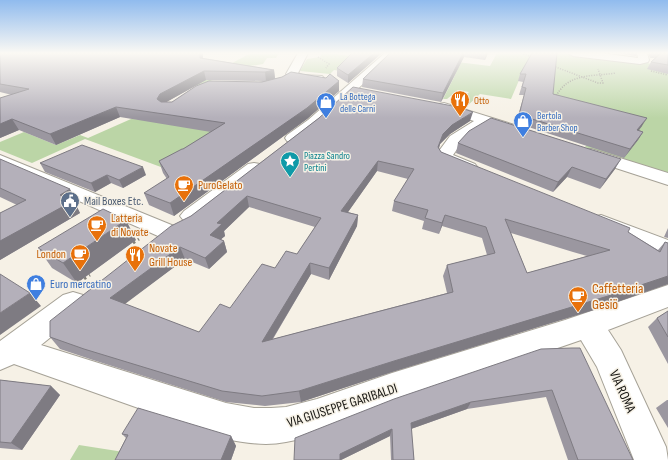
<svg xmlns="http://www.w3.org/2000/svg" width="668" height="460" viewBox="0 0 668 460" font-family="'Sofia Sans Condensed',sans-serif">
	<rect width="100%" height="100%" fill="#f6f1e6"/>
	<path fill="#bbd5a6" d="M279 53 276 58H267L263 64 237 68 200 86 191 85 249 54Z
		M322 53H326L361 57 342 71 334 70 330 74 300 71 307 59 320 57Z
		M497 53H565L642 62 668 67V174L585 147 608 124 549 101 523 71 511 99 480 94 465 108 457 104 469 92 458 90 447 99H443L455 75 457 62 490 66Z
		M131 119 235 123 169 170 85 139 32 163 0 150V142L24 132 56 145 80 135 88 138Z
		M79 445 130 453 127 460H70Z"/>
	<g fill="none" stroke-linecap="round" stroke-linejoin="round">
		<g stroke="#a6a297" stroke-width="2">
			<path id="minor" d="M298 53H308L298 73 302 75 322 76 324 78 322 80C311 83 294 83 286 74Z
				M385 53H396L318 126 299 141 293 143 287 141 285 138 287 135 308 120Z
				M568 53H601L638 58 637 53H647L649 60 648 62 640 64 573 56Z
				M444 103 521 127 524 130 521 133 516 135 487 126 462 142 453 155 475 164 478 168 475 172C466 174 449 168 441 163 439 161 437 157 436 155L450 136 474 121 439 110 437 107 439 104Z
				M591 149 668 173V185L585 158 583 154 585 150Z
				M0 155 174 226 177 231 174 236 166 238 158 236 0 166Z
				M254 163 260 164 263 168 260 172 198 221 191 223 184 221 180 216 184 211 248 164Z
				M601 215 668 240V257L593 227 590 222 593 217Z
				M668 285V307L608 330 621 350 666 447 668 460H634L597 367 581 340C518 362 455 382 392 405 357 418 323 436 286 442 266 446 246 443 226 439L14 364 0 370V341L63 295 73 292 83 295 87 303 83 311 41 345 226 403 254 408H271L286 407 317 399 392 373 565 320Z"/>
		</g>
		<path stroke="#817e77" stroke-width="1.5" stroke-dasharray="1 1.5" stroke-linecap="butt" d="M521 53 532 57
			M318 57 329 64 326 68
			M553 66 598 83H603L598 69
			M651 71 668 75
			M555 98C568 72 591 77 616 73"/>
		<path stroke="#817e77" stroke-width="3" stroke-dasharray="2.5 3.5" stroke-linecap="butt" d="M133 243 139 239
			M79 282 90 275"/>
		<use href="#minor" fill="#fff" fill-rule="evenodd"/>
	</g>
	<path fill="#9b97a0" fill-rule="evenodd" d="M0 53H203V58L274 70 275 78 339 91 307 119 174 216 149 205 144 193 167 179 163 173 159 161 183 149 211 132 120 117 56 145 19 130 0 138V98L12 95 0 92ZM206 80 263 81 172 102H166Z
		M351 53H382L348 83 337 76V68L351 55Z
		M390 53H488L485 60 464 57 441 102 362 87 363 79Z
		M532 53 553 94 642 126 639 130 643 132 638 140 624 158 516 123 524 95H519L523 82 518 81 520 74Z
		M615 53H637L636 56Z
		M648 53H668V74L647 69 651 62 655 58H650Z
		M319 118 470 121 450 134 440 144 439 149 441 152 628 232 658 250 665 242 668 284 600 308 392 372 301 402 265 406 226 402 93 360 60 349 50 337 191 216ZM377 171 408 179 394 201 392 211 424 221 422 229 439 234 442 226 482 238 487 255 447 265 443 276 447 293 273 339 311 274 329 280 357 226 358 215 348 212ZM249 207 315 227 297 254 275 268 230 308 199 332 124 304 185 259 209 269 227 252 224 241 221 239 225 236 224 231ZM511 233 573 252 587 256 527 273Z
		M458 143 615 169 600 189 567 177 553 192 456 153Z
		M0 159 77 202 75 203 80 213 0 260V213L17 205 0 197Z
		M40 163 146 175 123 188 111 183 95 192 45 172Z
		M668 228V238L664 237Z
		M136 240 77 283 52 268 38 248Z
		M668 311V364L648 327 657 318Z
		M541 349 633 460H568L546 397 467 409 411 429 414 460H391L390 436 341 460H294Z
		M0 380 51 386 60 395 22 450 0 448Z
		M667 400H668V428L656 408Z
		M122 434 231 436 236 446 231 460H115L126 438Z"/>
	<path fill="#7e7b82" d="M200 53H203L202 67 200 58Z
		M374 53H382L348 83V75Z
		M463 53H464V57L441 102 443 93Z
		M486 53H488L485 60Z
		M274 70 275 79 266 81 265 72Z
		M204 71 206 80 163 104 161 109 157 99 160 94Z
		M339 81V91L307 119 174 216 170 203Z
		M116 107 120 117 56 145 50 134Z
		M473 112 470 121 450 134 440 144 436 157 438 147 443 134 452 125Z
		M647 118 642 126 632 139 637 130Z
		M12 119 19 130 0 138V124Z
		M643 132 638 140 624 158 630 149Z
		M621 159 615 169 600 189 606 179Z
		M378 161 377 171 341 222V211Z
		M143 167 146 175 123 188 119 180Z
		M572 167 567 177 553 192 558 182Z
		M107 175 111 183 95 192 91 183Z
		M70 189 77 202 75 203 80 213 0 260V241L60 195Z
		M247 196 249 207 224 231 225 236 213 246 210 235 217 223Z
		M358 215 357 226 329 280V268Z
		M445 215 442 226 439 234 442 223Z
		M126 220 136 240 77 283 63 263Z
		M224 241 227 252 209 269 205 258Z
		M180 247 185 259 117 310 110 298Z
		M310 263 311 274 264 353 262 342Z
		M668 276V284L600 308 392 372 301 402 299 391 394 361Z
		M30 293 41 306 0 335V313Z
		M51 386 60 395 22 450 11 443Z
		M471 402 467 409 408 430 411 423Z
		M392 429 390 436 341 460H340V454Z
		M231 436 236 446 231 460H221Z"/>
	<path fill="#b4b0ba" stroke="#7e7b82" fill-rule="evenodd" d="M0 53H200V58L274 70 265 72 204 71 160 94 157 99 161 102H172L196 86 209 81 262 82 282 77 291 72 326 78 330 74 339 81 307 108 170 203 144 193 169 177 159 161 182 149H183L225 123 116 107 50 134 12 119 0 124V98L29 89 0 84Z
		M352 53H374L348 75 337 68Z
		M390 53H463L443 93 363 79Z
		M532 53H557L553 94 647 118 637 130 643 132 630 149 519 115 526 88 522 87 526 74H520Z
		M661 53H668V65L651 62Z
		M353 87 458 107 473 112 452 125 443 134 438 147 441 152 630 228 628 232 660 252 665 242 668 243V276L608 296 394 361 299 391 262 396 222 391 84 349 50 337V321L171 226 191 216 319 118ZM378 161 414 169 394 201 428 210 425 218 442 223 445 215 486 227 495 253 447 265 453 292 262 342 310 263 329 268 358 215 341 211ZM247 196 321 218 297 254 286 251 275 268 262 264 230 308 220 304 199 332 110 298 180 247 205 258 224 241 210 235 222 224 217 223ZM505 219 610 250 527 273Z
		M491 118 621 159 606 179 572 167 558 182 458 143 469 131Z
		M82 145 143 167 119 180 107 175 91 183 40 163Z
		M0 159 70 189 60 195 73 201 0 241V213L26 200 0 188Z
		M103 209 126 220 63 263 38 248Z
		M0 274 30 293 0 313Z
		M668 311V337L657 318Z
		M572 348H580L633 460H578L552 390 471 402 411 423 414 460H393L392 429 340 454V460H294L295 438 394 399 541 349Z
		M0 380 51 386 11 443 0 442Z
		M138 408 231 436 221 460H115L128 435 122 434Z"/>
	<linearGradient id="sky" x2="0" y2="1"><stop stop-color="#90bbee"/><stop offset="0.45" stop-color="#fbf9f4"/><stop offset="1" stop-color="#fbf9f4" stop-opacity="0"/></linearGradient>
	<rect width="668" height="118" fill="url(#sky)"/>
	<defs>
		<g id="restaurant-pin" transform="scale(1)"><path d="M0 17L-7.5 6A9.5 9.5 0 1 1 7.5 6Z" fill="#e8710a" stroke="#f6f1e6"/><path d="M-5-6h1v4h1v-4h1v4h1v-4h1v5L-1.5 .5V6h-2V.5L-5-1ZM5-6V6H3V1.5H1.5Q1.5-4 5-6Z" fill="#fff"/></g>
		<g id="shop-pin" transform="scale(1)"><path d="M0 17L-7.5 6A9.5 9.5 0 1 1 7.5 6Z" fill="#3f7fe0" stroke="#f6f1e6"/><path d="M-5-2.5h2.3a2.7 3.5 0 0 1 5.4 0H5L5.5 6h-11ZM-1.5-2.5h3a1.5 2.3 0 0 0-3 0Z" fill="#fff"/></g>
		<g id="sight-pin" transform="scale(1)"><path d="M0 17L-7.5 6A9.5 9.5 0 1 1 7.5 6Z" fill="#0f9aa8" stroke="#f6f1e6"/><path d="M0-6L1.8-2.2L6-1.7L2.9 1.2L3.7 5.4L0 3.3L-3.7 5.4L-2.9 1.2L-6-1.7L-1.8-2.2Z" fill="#fff"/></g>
		<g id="cafe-pin" transform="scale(1)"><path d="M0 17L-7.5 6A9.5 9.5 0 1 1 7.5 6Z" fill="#e8710a" stroke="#f6f1e6"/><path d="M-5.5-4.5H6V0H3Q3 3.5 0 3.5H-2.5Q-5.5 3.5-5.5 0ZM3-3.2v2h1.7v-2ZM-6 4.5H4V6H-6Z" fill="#fff"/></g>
		<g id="civic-pin" transform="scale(1)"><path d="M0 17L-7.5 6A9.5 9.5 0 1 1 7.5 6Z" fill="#5c6f8a" stroke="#f6f1e6"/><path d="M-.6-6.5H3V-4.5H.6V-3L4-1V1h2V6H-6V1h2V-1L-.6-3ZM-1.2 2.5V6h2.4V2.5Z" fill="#fff"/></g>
	</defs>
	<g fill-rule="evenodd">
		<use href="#restaurant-pin" x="460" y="100"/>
		<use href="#shop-pin" x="326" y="102"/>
		<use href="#shop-pin" x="523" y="121"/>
		<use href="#sight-pin" x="290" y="161"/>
		<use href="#cafe-pin" x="184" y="185"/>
		<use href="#civic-pin" x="70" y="201"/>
		<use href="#cafe-pin" x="97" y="225"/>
		<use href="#cafe-pin" x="80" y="254"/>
		<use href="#restaurant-pin" x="135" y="255"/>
		<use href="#shop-pin" x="36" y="284"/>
		<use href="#cafe-pin" x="578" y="296"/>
	</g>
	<g text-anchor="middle" stroke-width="3" stroke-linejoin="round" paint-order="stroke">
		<g font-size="10" fill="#366cbe" stroke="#f6f1e6" text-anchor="start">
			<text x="340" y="100">La Bottega<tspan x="340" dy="12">delle Carni</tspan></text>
			<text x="537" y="119">Bertola<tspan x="537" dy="12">Barber Shop</tspan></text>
		</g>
		<g font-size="10" fill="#c56008" stroke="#f6f1e6" text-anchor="start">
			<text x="474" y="104">Otto</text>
		</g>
		<g font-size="10" fill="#0d838f" stroke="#f6f1e6" text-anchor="start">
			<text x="304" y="159">Piazza Sandro<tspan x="304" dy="12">Pertini</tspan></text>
		</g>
		<g font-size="12" fill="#c56008" stroke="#f6f1e6" text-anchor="start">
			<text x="198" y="189">PuroGelato</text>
			<text x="111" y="222">Latteria<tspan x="111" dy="14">di Novate</tspan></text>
			<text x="149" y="252">Novate<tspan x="149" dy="14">Grill House</tspan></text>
			<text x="66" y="258" text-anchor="end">London</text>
		</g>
		<g font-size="12" fill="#4e5e75" stroke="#f6f1e6" text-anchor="start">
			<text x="84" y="205">Mail Boxes Etc.</text>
		</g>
		<g font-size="12" fill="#366cbe" stroke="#f6f1e6" text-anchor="start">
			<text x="50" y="288">Euro mercatino</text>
		</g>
		<g font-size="14" fill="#c56008" stroke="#f6f1e6" text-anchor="start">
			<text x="592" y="293">Caffetteria<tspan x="592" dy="16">Gesiö</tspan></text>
		</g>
		<g font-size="14" fill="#181713" stroke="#f6f1e6">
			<text transform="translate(623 391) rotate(66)" y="5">VIA ROMA</text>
			<text transform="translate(342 405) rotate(-18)" y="5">VIA GIUSEPPE GARIBALDI</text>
		</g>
	</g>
</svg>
